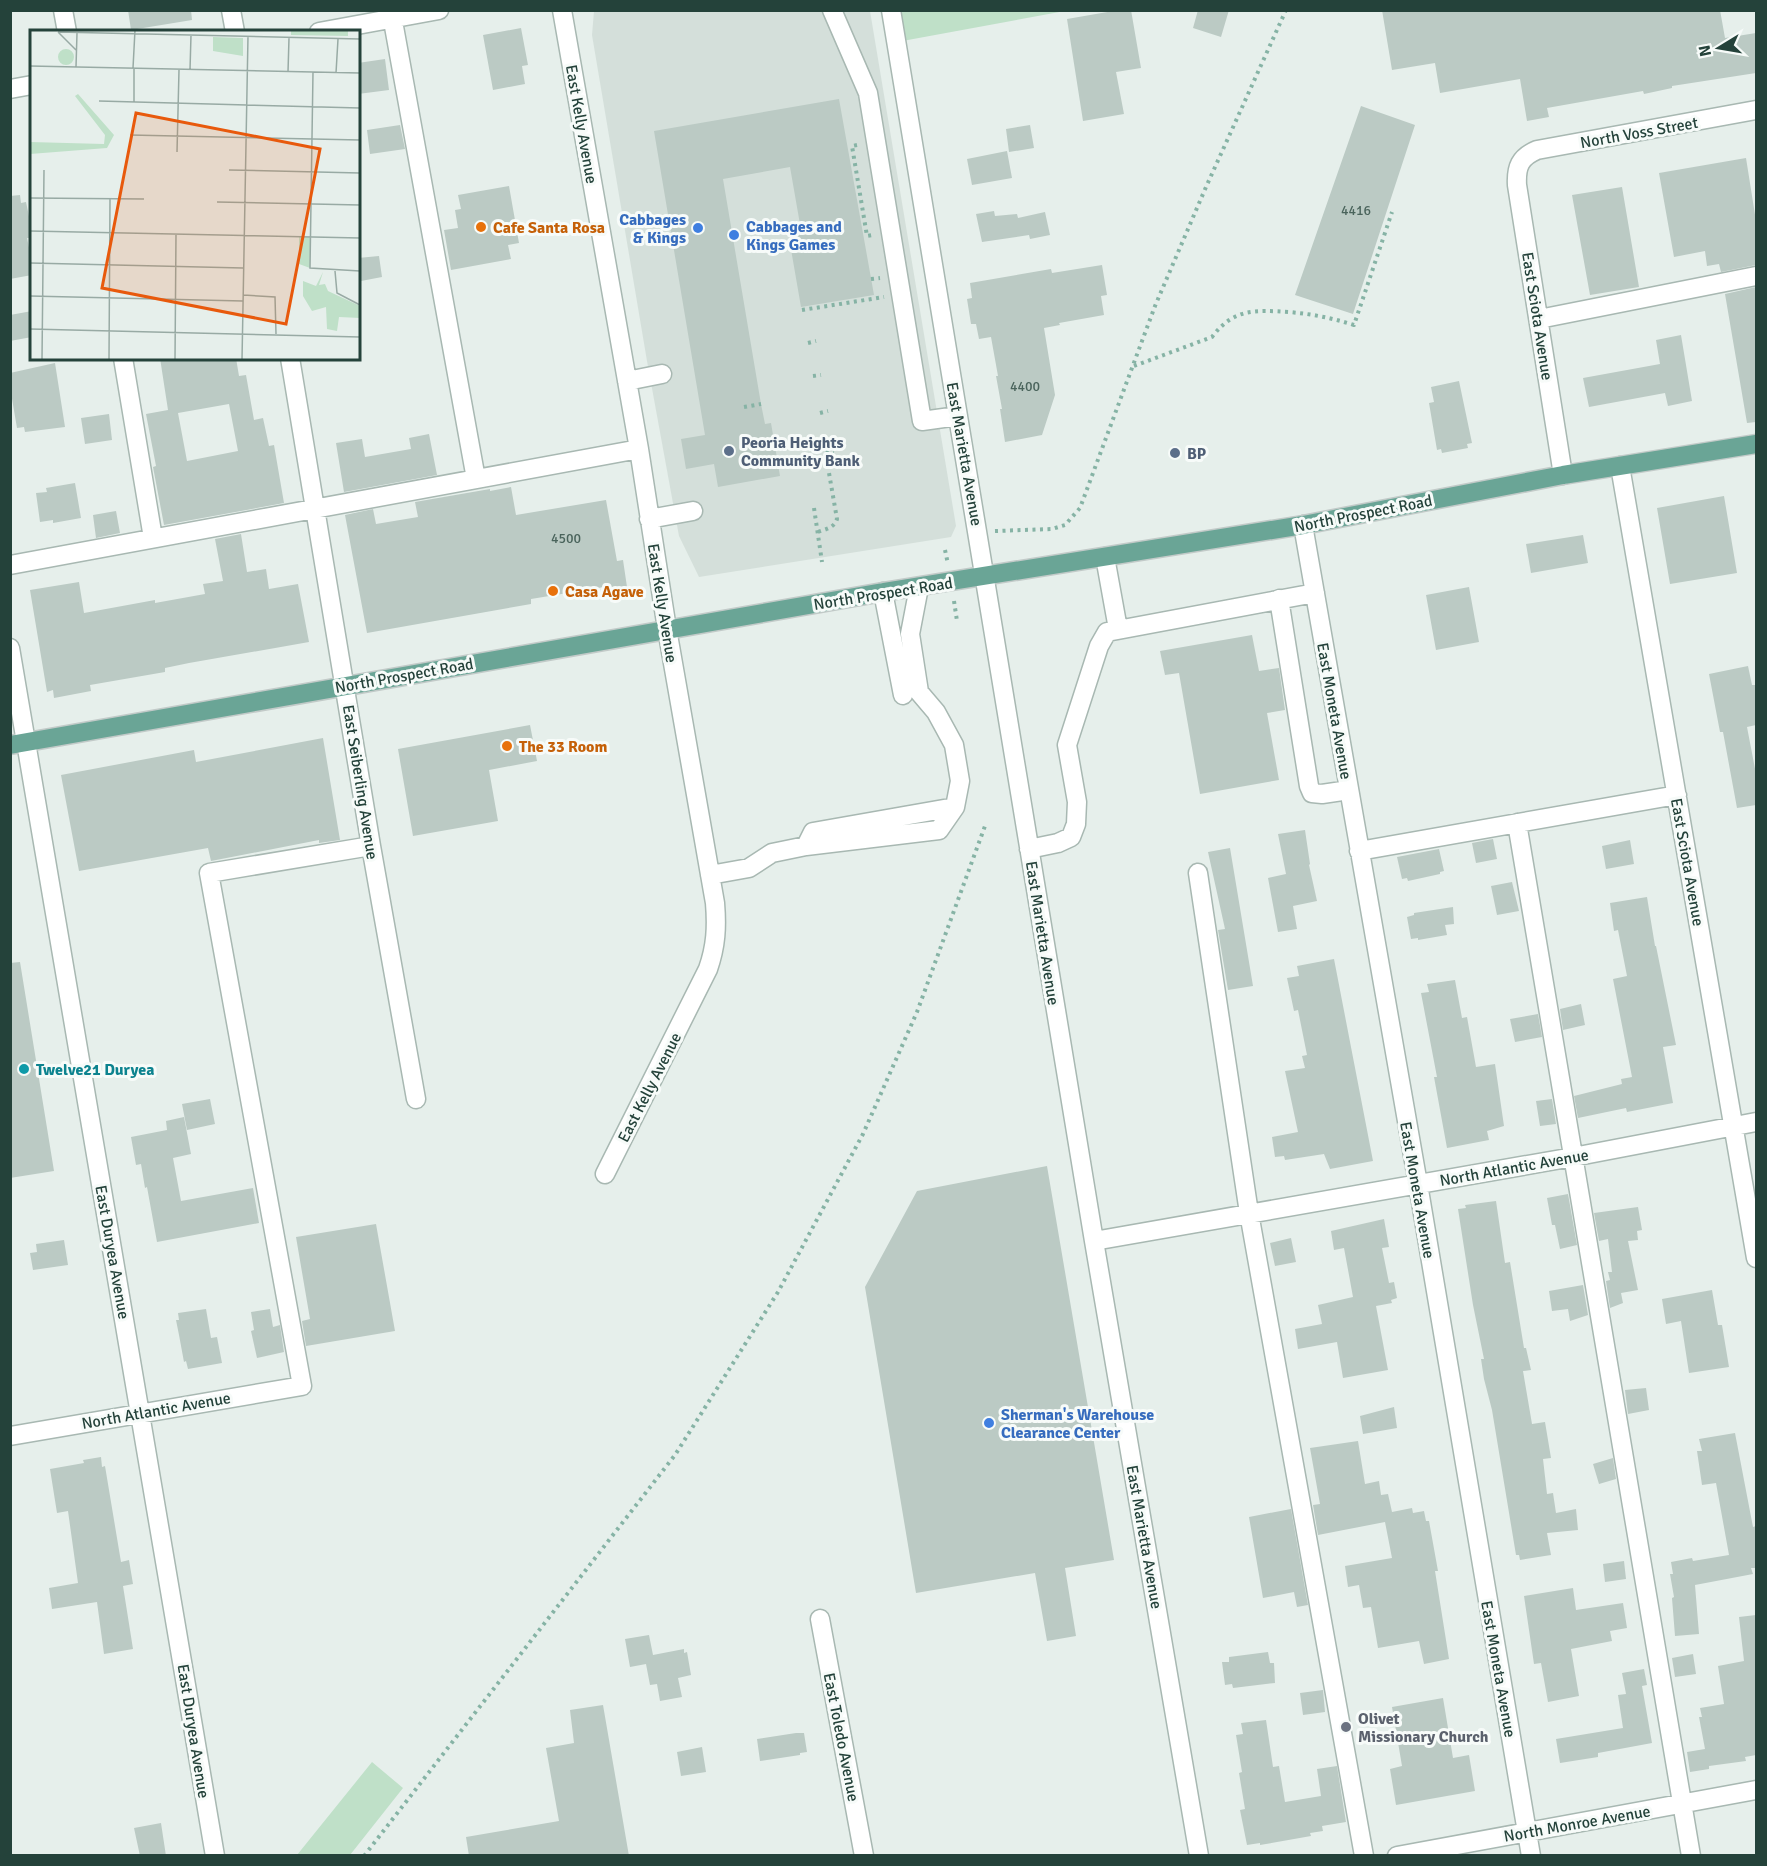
<svg xmlns="http://www.w3.org/2000/svg" width="1767" height="1866" viewBox="0 0 1767 1866" font-family="Signika,sans-serif">
	<rect width="100%" height="100%" fill="#e6efeb"/>
	<path fill="#d4dfda" d="M594 11H870L956 526 951 537 699 577 679 536 647 361 592 35Z"/>
	<path fill="#bfe0c8" d="M891 10 1065 11 897 42Z
		M372 1762 403 1788 350 1855H297Z"/>
	<path fill="#bbcac4" fill-rule="evenodd" d="M128 10H191L192 20 131 30Z
		M1119 10H1131L1141 68 1116 72 1124 114 1083 121 1067 19Z
		M1198 10H1229L1221 37 1193 28Z
		M1382 10H1720L1725 38 1756 33V73L1672 86V88L1644 94 1643 91 1547 108 1549 117 1527 121 1520 79 1440 93 1435 63 1392 70Z
		M521 28 528 65 522 66 525 84 493 90 483 35Z
		M385 59 389 90 358 94V63Z
		M839 99 874 295 801 307 788 232 801 230 790 167 723 179 761 404 765 424 771 423 780 476 718 487 714 464 686 469 681 439 705 435 654 131Z
		M1361 106 1415 125 1353 314 1295 295Z
		M400 125 405 149 370 154 367 130Z
		M1030 125 1034 148 1009 152 1006 129Z
		M1007 151 1012 178 972 185 967 159Z
		M1746 158 1756 221V265L1721 272 1719 264 1707 266 1705 251 1674 257 1659 173Z
		M509 186 519 243 508 245 511 259 451 270 444 230 458 228 455 210 461 209 458 195Z
		M1622 187 1639 287 1590 295 1572 195Z
		M20 195 21 203 26 202 32 231V238H27L32 262V275L10 279V196Z
		M994 211 995 216 1017 214 1018 218 1045 212 1050 235 1030 239 1029 235 982 242 976 214Z
		M379 256 382 277 361 281 358 258Z
		M1102 265 1107 295 1101 296 1104 315 1059 323 1060 325 1044 328 1055 395 1042 435 1005 442 1000 409H1002L996 376H998L991 337 979 339 976 324H971L967 299 972 298 970 283 1051 269 1052 273Z
		M1756 287V422L1747 423 1725 294Z
		M32 311V337L10 341V315Z
		M1681 335 1692 401 1668 406 1665 393 1589 407 1583 378 1660 364 1656 340Z
		M160 358H236L239 376 246 375 254 420 263 418 269 446 274 445 284 503 164 525 153 467 156 466 146 414 168 410ZM229 404 238 451 187 461 178 413Z
		M55 363 65 427 25 432 24 427 17 428 10 387V373Z
		M1459 381 1472 443 1467 444 1468 448 1442 453 1441 449 1437 450 1429 403 1434 402 1431 387Z
		M109 414 112 440 85 444 81 418Z
		M429 434 437 475 344 492 336 443 362 439 365 457 411 449 409 438Z
		M75 483 81 518 53 523V520L40 522 36 493 47 492 46 488Z
		M511 487 516 515 606 500 617 561 623 560 627 587 605 591 604 587 531 599V604L367 633 345 515 373 509 376 524 418 517 415 502 490 489V491Z
		M1724 496 1737 573 1670 584 1657 508Z
		M116 511 120 533 96 538 93 515Z
		M241 534 247 572 266 569 269 589 298 584 309 642 189 663 165 668V672L90 685 91 691 54 698 53 690 47 692 30 590 79 582 84 613 155 600V603L205 594 203 584 223 581 215 539Z
		M1583 535 1588 563 1531 573 1526 544Z
		M1469 587 1479 642 1436 650 1426 595Z
		M1252 635 1259 671 1279 668 1285 710 1267 713 1279 780 1200 794 1179 673 1165 675 1160 651Z
		M1748 666 1752 685H1756V725L1747 727 1756 774V805L1737 808 1723 732H1720L1709 674Z
		M530 725 537 761 489 770 498 821 413 836 398 749Z
		M323 738 340 840 319 843V840L211 861 208 848 79 871 61 775 194 750 196 762Z
		M1305 830 1310 864 1309 865 1317 901 1293 906 1297 929 1278 932 1268 878 1286 874 1278 834Z
		M1493 839 1497 859 1476 863 1472 843Z
		M1630 840 1634 864 1606 869 1602 846Z
		M1230 848 1253 986 1228 990 1218 930 1225 929 1208 852Z
		M1439 849 1444 871 1440 872V874L1408 881 1407 878 1402 879 1397 857Z
		M1512 882 1519 911 1497 915 1491 886Z
		M1647 897 1655 946H1656L1676 1045 1663 1047 1673 1103 1627 1112 1626 1108 1578 1118 1574 1096 1622 1084 1621 1079 1632 1077 1613 979 1627 976 1618 930 1614 931 1610 903Z
		M1453 907 1454 924 1445 925 1447 935 1418 940V938L1411 939 1407 917 1414 915V913Z
		M1334 959 1373 1161 1330 1169 1324 1154 1285 1160 1284 1156 1275 1157 1272 1137 1298 1132 1285 1071 1305 1068 1302 1056 1307 1055 1298 1010 1294 1011 1287 978 1299 976 1297 966Z
		M20 962 54 1171 10 1178V963Z
		M1455 980 1462 1018 1467 1017 1476 1067 1495 1064 1504 1126 1487 1131 1489 1140 1447 1148 1434 1077H1437L1421 993 1429 992 1427 984Z
		M1581 1004 1585 1025 1563 1030 1560 1009Z
		M1538 1014 1542 1037 1515 1042 1510 1019Z
		M210 1099 215 1124 187 1130 182 1104Z
		M1552 1099 1556 1124 1540 1126 1536 1101Z
		M184 1117 191 1154 173 1158 181 1201 253 1188 259 1223 157 1242 147 1187 145 1188 141 1164 136 1165 131 1137 167 1130 166 1121Z
		M1047 1166 1114 1560 1065 1568 1076 1636 1047 1641 1035 1573 916 1593 865 1287 917 1191Z
		M1568 1194 1577 1245 1560 1249 1555 1225H1552L1547 1198Z
		M1496 1201 1505 1263 1510 1262 1524 1348H1526L1531 1370 1523 1371 1532 1424 1545 1422 1551 1458 1543 1459 1547 1494 1553 1493 1556 1513 1576 1509 1578 1530 1547 1533 1551 1555 1520 1560 1519 1555H1516L1492 1410 1484 1379 1481 1359H1484L1473 1305 1458 1209 1466 1208 1465 1205Z
		M1638 1207 1642 1230 1637 1231 1638 1240 1628 1241 1638 1290 1621 1293 1623 1303 1610 1308 1606 1281 1610 1280 1608 1272H1612L1608 1239 1599 1241 1594 1213Z
		M1384 1219 1389 1247 1382 1248 1389 1283 1394 1282 1397 1298 1391 1300 1392 1303 1376 1306 1388 1370 1343 1378 1337 1342 1298 1349 1295 1329 1322 1324 1318 1305 1353 1297 1344 1248 1334 1250 1331 1231Z
		M376 1224 395 1331 306 1346 302 1321 310 1319 296 1237Z
		M1291 1238 1296 1262 1275 1266 1270 1243Z
		M64 1240 68 1265 33 1270 30 1253 37 1252 36 1244Z
		M1583 1285 1588 1315 1570 1321 1568 1309 1552 1311 1549 1291Z
		M1712 1290 1718 1325H1722L1729 1367 1689 1373 1681 1321 1666 1324 1662 1299Z
		M206 1309 211 1338 217 1337 222 1363 188 1369 186 1361 184 1362 179 1335 176 1320H179L178 1313Z
		M270 1309 273 1327 280 1325 284 1352 257 1358 251 1331 254 1330 251 1312Z
		M1646 1388 1649 1410 1628 1414 1625 1390Z
		M1394 1407 1397 1428 1363 1434 1360 1416Z
		M1735 1433 1753 1527 1756 1526V1568H1751L1753 1574 1695 1585 1699 1634 1675 1636 1672 1598 1674 1597 1670 1574H1673L1671 1562 1692 1558 1693 1561 1729 1555 1716 1483 1702 1485 1697 1451H1702L1699 1439Z
		M1358 1441 1365 1484 1379 1481 1381 1495 1388 1494 1392 1512 1412 1508 1413 1513 1424 1511 1426 1521H1429L1438 1571H1435L1449 1659 1424 1664 1419 1641 1378 1648 1371 1607 1363 1608 1359 1585 1348 1587 1345 1566 1392 1558 1385 1522 1318 1535 1313 1505 1320 1504 1310 1448Z
		M101 1457 102 1467 105 1466 121 1562 129 1560 133 1584 123 1586 133 1649 104 1654 97 1602 52 1609 49 1588 78 1583 68 1511 57 1513 50 1469 84 1463 83 1460Z
		M1613 1458 1616 1479 1599 1484 1593 1464Z
		M1291 1509 1308 1605 1297 1607 1294 1592 1263 1598 1249 1517Z
		M1624 1561 1626 1579 1605 1582 1603 1564Z
		M1573 1588 1576 1610 1623 1603 1627 1628 1610 1631 1612 1641 1571 1649 1579 1696 1548 1702 1541 1663 1534 1664 1524 1596Z
		M1756 1615V1755L1745 1757 1746 1761 1709 1766V1769L1690 1772 1687 1752 1705 1749 1699 1717H1702L1700 1708 1724 1704 1718 1666 1744 1661 1739 1617Z
		M649 1635 653 1655 684 1649V1653L687 1652 691 1675 678 1678 682 1697 660 1701 657 1684 650 1685 646 1664 630 1667 625 1639Z
		M1268 1652 1270 1663H1274L1275 1683 1233 1688 1232 1684 1225 1685 1222 1662H1229V1657Z
		M1693 1654 1696 1674 1675 1677 1672 1658Z
		M1644 1669 1647 1685 1642 1686 1652 1743 1598 1753V1757L1560 1763 1556 1739 1623 1728 1618 1695 1626 1694 1622 1673Z
		M1323 1690 1325 1712 1303 1715 1300 1693Z
		M1443 1698 1453 1758 1469 1755 1475 1791 1396 1805 1390 1769 1402 1766 1392 1707Z
		M603 1705 629 1856H469L466 1837 559 1821 546 1748 574 1743 570 1710Z
		M1266 1720 1273 1767 1279 1766 1285 1802 1321 1796 1317 1769 1337 1766 1346 1822 1322 1826 1323 1831 1310 1833 1311 1836 1260 1845V1843L1247 1845 1240 1810 1245 1809 1239 1773 1242 1772 1236 1735 1243 1734 1241 1723Z
		M796 1733H804L807 1752 800 1753V1755L760 1761 757 1739Z
		M702 1747 706 1772 681 1776 677 1752Z
		M161 1823 166 1856H140L134 1828Z"/>
	<g fill="none" stroke-linecap="round" stroke-linejoin="round">
		<g stroke="#a8b8b2" stroke-width="21">
			<path id="minor" d="M63 10 67 32
				M231 10 235 32
				M391 10 476 479
				M562 10 639 449 667 629 715 903C717 927 716 946 708 969L605 1174
				M832 10 868 93 922 421 958 416
				M891 10 1094 1241 1199 1856
				M319 32 439 10
				M10 89 32 85
				M1539 319 1756 276
				M123 358 153 538
				M290 358 371 846 416 1099
				M627 381 662 374
				M1620 466 1756 1258
				M1563 475 1517 185C1516 167 1520 157 1537 150L1756 110
				M649 519 693 511
				M1303 525 1418 1184 1531 1856
				M1105 557 1118 629
				M10 565 639 449
				M883 592 903 695
				M1279 599 1309 786 1312 793 1322 794 1349 790
				M10 648 215 1856
				M1517 823 1691 1856
				M806 846 813 832 955 807
				M1029 849 1058 843 1071 837 1076 824 1077 802 1067 745 1099 646 1107 632 1315 593
				M1359 851 1677 795
				M1198 873 1249 1213 1364 1856
				M710 875 749 868 772 853 806 846 939 830 955 807 960 781 954 745 936 712 919 692 910 634 919 587
				M1094 1241 1573 1157 1756 1122
				M10 1436 302 1386 209 873 371 846
				M820 1619 864 1856
				M1397 1856 1756 1790"/>
		</g>
		<g stroke="#c2cac8" stroke-width="21">
			<path id="major" d="M10 745 883 592 1303 525 1563 475 1756 444"/>
		</g>
		<path stroke="#86b3a5" stroke-width="4" stroke-dasharray="3 4.5" stroke-linecap="butt" d="M857 145 852 146 867 236 873 235
			M871 279 880 278
			M802 310 884 297
			M808 343 816 341
			M1134 366 1212 337C1234 308 1255 310 1289 312 1312 314 1332 318 1354 325L1392 212
			M813 376 821 375
			M744 407 761 404
			M820 413 828 411
			M826 450 834 452
			M814 508 822 562
			M995 531 1052 529 1065 525 1080 508 1155 306 1206 187 1286 10
			M818 532C826 529 834 528 837 519L829 473 826 470
			M945 550 948 564
			M954 601 957 621
			M364 1856 675 1455 778 1292 863 1134 917 1012 985 826"/>
		<use href="#minor" stroke="#fff" stroke-width="18"/>
		<use href="#major" stroke="#6aa596" stroke-width="18"/>
	</g>
	<g fill="#e8710a" stroke="#f7fbf9" stroke-width="2">
		<circle cx="481" cy="227" r="6"/>
		<circle cx="553" cy="591" r="6"/>
		<circle cx="507" cy="746" r="6"/>
	</g>
	<g fill="#3f7fe0" stroke="#f7fbf9" stroke-width="2">
		<circle cx="698" cy="228" r="6"/>
		<circle cx="734" cy="235" r="6"/>
		<circle cx="989" cy="1423" r="6"/>
	</g>
	<g fill="#5c6f8a" stroke="#f7fbf9" stroke-width="2">
		<circle cx="729" cy="451" r="6"/>
		<circle cx="1175" cy="453" r="6"/>
	</g>
	<circle fill="#0f9aa8" stroke="#f7fbf9" stroke-width="2" cx="24" cy="1069" r="6"/>
	<circle fill="#6b7280" stroke="#f7fbf9" stroke-width="2" cx="1346" cy="1727" r="6"/>
	<g text-anchor="middle" stroke-width="6" stroke-linejoin="round" paint-order="stroke">
		<g font-size="14" fill="#4a645c">
			<text x="1356" y="215">4416</text>
			<text x="1025" y="391">4400</text>
			<text x="566" y="543">4500</text>
		</g>
		<g font-size="16" fill="#24423a" stroke="#f7fbf9">
			<text transform="translate(582 124) rotate(80)" y="6">East Kelly Avenue</text>
			<text transform="translate(1639 132) rotate(-10)" y="6">North Voss Street</text>
			<text transform="translate(1538 316) rotate(81)" y="6">East Sciota Avenue</text>
			<text transform="translate(965 454) rotate(80)" y="6">East Marietta Avenue</text>
			<text transform="translate(1363 513) rotate(-11)" y="6">North Prospect Road</text>
			<text transform="translate(883 593) rotate(-9)" y="6">North Prospect Road</text>
			<text transform="translate(663 603) rotate(81)" y="6">East Kelly Avenue</text>
			<text transform="translate(404 675) rotate(-10)" y="6">North Prospect Road</text>
			<text transform="translate(1335 711) rotate(80)" y="6">East Moneta Avenue</text>
			<text transform="translate(361 782) rotate(81)" y="6">East Seiberling Avenue</text>
			<text transform="translate(1688 862) rotate(80)" y="6">East Sciota Avenue</text>
			<text transform="translate(1043 933) rotate(81)" y="6">East Marietta Avenue</text>
			<text transform="translate(649 1087) rotate(-63)" y="6">East Kelly Avenue</text>
			<text transform="translate(1514 1167) rotate(-10)" y="6">North Atlantic Avenue</text>
			<text transform="translate(1418 1190) rotate(80)" y="6">East Moneta Avenue</text>
			<text transform="translate(113 1252) rotate(80)" y="6">East Duryea Avenue</text>
			<text transform="translate(156 1410) rotate(-10)" y="6">North Atlantic Avenue</text>
			<text transform="translate(1145 1537) rotate(80)" y="6">East Marietta Avenue</text>
			<text transform="translate(1499 1669) rotate(80)" y="6">East Moneta Avenue</text>
			<text transform="translate(194 1731) rotate(81)" y="6">East Duryea Avenue</text>
			<text transform="translate(842 1737) rotate(79)" y="6">East Toledo Avenue</text>
			<text transform="translate(1577 1823) rotate(-10)" y="6">North Monroe Avenue</text>
		</g>
		<g font-size="16" font-weight="bold" fill="#366cbe" stroke="#f7fbf9" text-anchor="start">
			<text x="686" y="225" text-anchor="end">Cabbages<tspan x="686" dy="18">&amp; Kings</tspan></text>
			<text x="746" y="232">Cabbages and<tspan x="746" dy="18">Kings Games</tspan></text>
			<text x="1001" y="1420">Sherman's Warehouse<tspan x="1001" dy="18">Clearance Center</tspan></text>
		</g>
		<g font-size="16" font-weight="bold" fill="#c56008" stroke="#f7fbf9" text-anchor="start">
			<text x="493" y="233">Cafe Santa Rosa</text>
			<text x="565" y="597">Casa Agave</text>
			<text x="519" y="752">The 33 Room</text>
		</g>
		<g font-size="16" font-weight="bold" fill="#4e5e75" stroke="#f7fbf9" text-anchor="start">
			<text x="741" y="448">Peoria Heights<tspan x="741" dy="18">Community Bank</tspan></text>
			<text x="1187" y="459">BP</text>
		</g>
		<g font-size="16" font-weight="bold" fill="#0d838f" stroke="#f7fbf9" text-anchor="start">
			<text x="36" y="1075">Twelve21 Duryea</text>
		</g>
		<g font-size="16" font-weight="bold" fill="#5b616d" stroke="#f7fbf9" text-anchor="start">
			<text x="1358" y="1724">Olivet<tspan x="1358" dy="18">Missionary Church</tspan></text>
		</g>
	</g>
	<g transform="translate(30 30)">
		<rect width="330" height="330" fill="#e6efeb"/>
		<path d="M261 0H318V6L261 5ZM183 7 213 8V26L183 21ZM28 27a8 8 0 1 1 16 0a8 8 0 1 1-16 0ZM48 64 84 105 77 118 0 124V112L74 114 75 105 45 66ZM269 207H280V238L269 234ZM293 242 289 255 295 254 298 261 330 276V288L309 287 307 301 297 299 296 277 282 281 273 266V251L286 256Z" fill="#bfe0c8"/>
		<path fill="none" stroke="#98aaa4" stroke-width="1.5" d="M28 2 330 9M28 2 46 20M0 36 330 43M46 37 47 3M103 38 105 0M160 40 161 5M258 42 259 8M283 42 280 238 330 241M306 43 308 9M69 71 330 78M104 72V38M100 105 330 110M147 122 149 40M199 140 330 143M0 168 114 169M187 172 330 175M0 201 330 208M0 233 213 238M305 241 307 263 330 275M213 265 245 267 246 304M0 266 213 271M0 299 330 307M12 330 14 140M79 330 80 169M145 330 146 204M212 330 218 6"/>
		<path fill="#e8590c" fill-opacity="0.15" stroke="#e8590c" stroke-width="3" d="M106 83 290 119 256 294 72 258Z"/>
		<rect width="330" height="330" fill="none" stroke="#24423a" stroke-width="3"/>
	</g>
	<rect width="1767" height="1866" fill="none" stroke="#24423a" stroke-width="24"/>
	<g transform="translate(1719 48) rotate(259)" stroke="#f7fbf9" stroke-width="4.5" paint-order="stroke">
	<path d="M0-4.5L10 22L0 15L-10 22Z" fill="#24423a"/>
	<text y="-9" font-size="16" font-weight="bold" text-anchor="middle" fill="#24423a">N</text>
	</g>
</svg>
